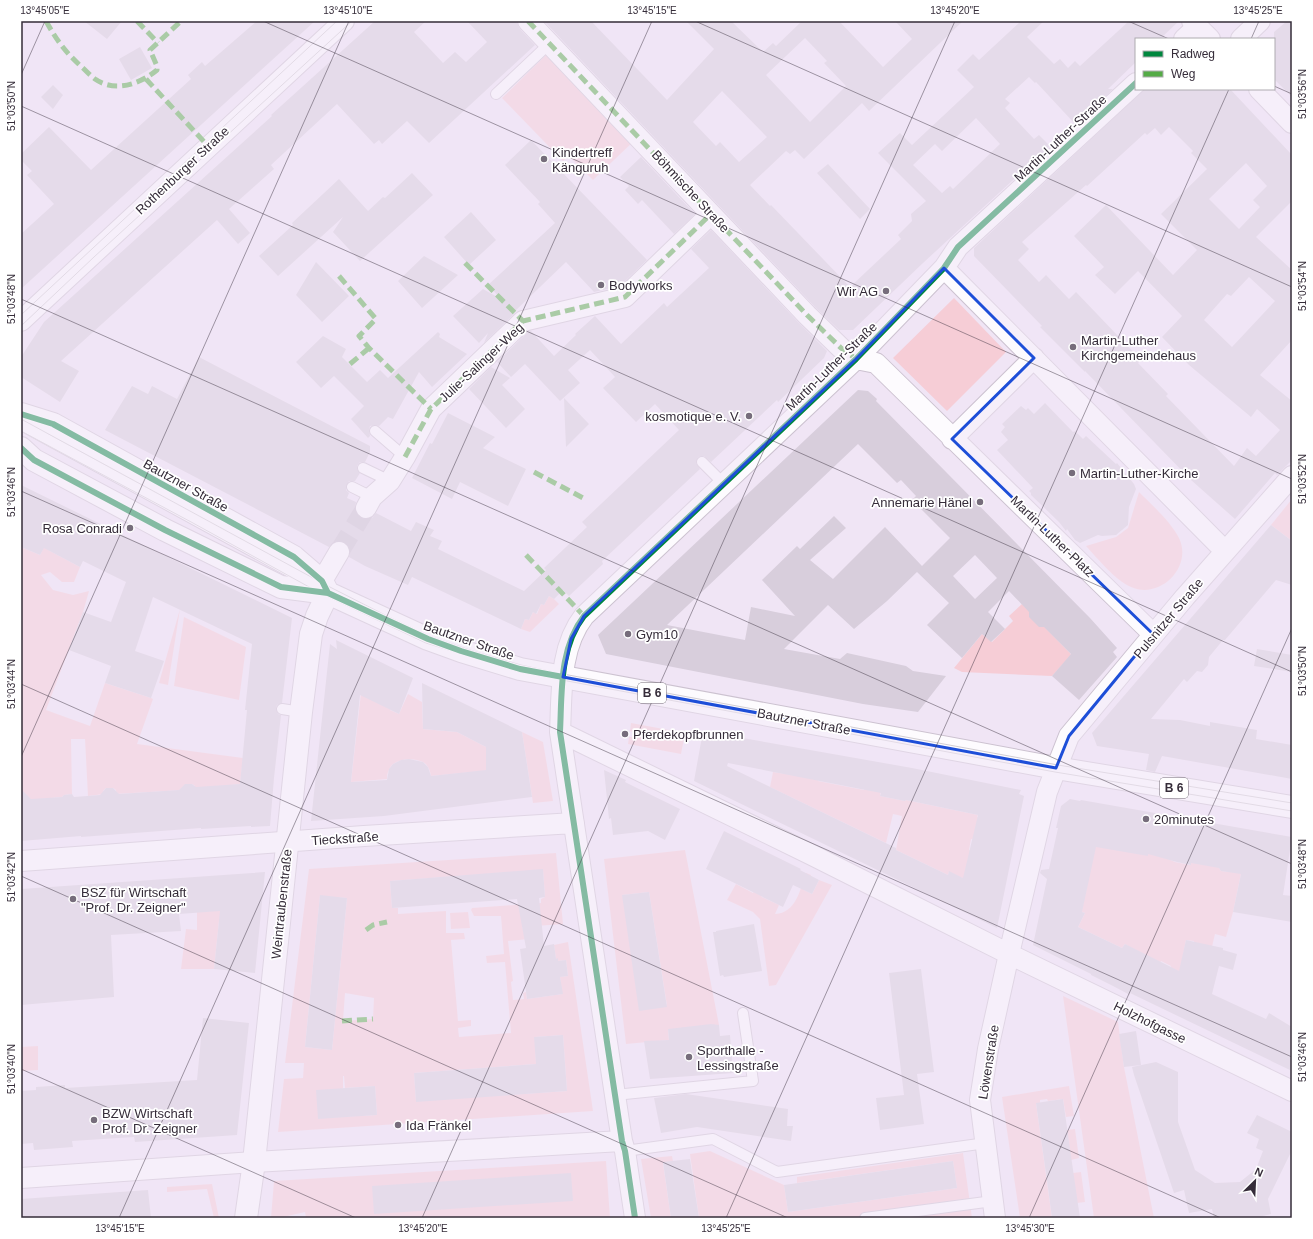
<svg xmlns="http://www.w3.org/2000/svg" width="1313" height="1239" viewBox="0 0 1313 1239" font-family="Helvetica,sans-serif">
	<rect width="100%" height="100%" fill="#f0e5f5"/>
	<path fill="#f6cdd6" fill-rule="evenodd" d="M549 52 635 140 593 180 569 156 563 161 502 98Z
		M954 298 1006 352 947 411 893 358Z
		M1139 492C1152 505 1171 522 1179 538 1193 567 1160 600 1131 587 1115 580 1098 559 1086 546L1116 537 1128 528Z
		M1292 499V541L1271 525Z
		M21 547 40 555 44 547 51 549 50 551 80 567 74 582H62L50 572 41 575 53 590 73 595 89 591 83 612 46 710 90 726 105 683 151 698 153 699 137 744 243 758 240 784 195 789V786L192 784 183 790 116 794V790L113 788H106L103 791 104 794 88 796 85 739H71L72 794 64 795 62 797 29 800 21 794Z
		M549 596 554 599 559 604 530 632 521 629 525 619 529 620 533 612 537 614 541 604 544 605Z
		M1022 604 1070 653 1071 655 1052 676 962 672 954 668 982 634 992 642 1013 621 1009 616Z
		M180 609 168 685 159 683Z
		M184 617 246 647 239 700 174 686Z
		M361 693 391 708 390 710 399 714 408 694 422 702 423 729 457 732 486 747V761L504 769 431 776C430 770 428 765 423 762 413 757 393 758 389 770 387 773 387 777 387 779L351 782Z
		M631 723 685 733 681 754 628 744 629 737H632L633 732 630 731Z
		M522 732 543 742 553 801 533 803Z
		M773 772 818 779V781L864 790 866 787 881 790 880 796 905 801 906 800 978 815 977 817 984 819 979 841 971 839 969 850 976 852 969 881 949 872 948 875 896 850 902 816 893 814 886 843 770 787Z
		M1091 833 1148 850 1175 862 1190 865 1191 863 1220 864 1219 868 1221 871 1230 872 1242 869 1233 912 1226 937 1215 934 1201 993 1190 961 1194 941 1186 940 1179 976 1169 972 1171 966 1161 961 1158 966 1125 944 1122 948 1078 927 1085 913 1075 909Z
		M685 850 719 1025 668 1030 669 1040 626 1044 604 859ZM649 892 667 1006 622 895Z
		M556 853 563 924 522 927 529 939 508 941 513 981 511 982 513 1000 524 999 523 993 526 992 527 999 562 994 560 977 568 976 566 960 558 961V959H556L554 945 568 942 593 1111 278 1132 284 1079 303 1078 304 1063H285L309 869ZM543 870 545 897 541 899V903L472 908 471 910 474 916H501L504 954 486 956 487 963 505 962 511 1033 459 1037 458 1028 471 1026V1020L458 1021 451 940 465 939 464 933H446V911L398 914V908H392L390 881ZM320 896 347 898 332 1050 305 1047ZM345 993 374 998 373 1019 343 1021ZM563 1035 567 1091 416 1101 414 1073 536 1064 535 1037ZM343 1076H344L345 1088 375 1086 377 1115 318 1118 343 1088Z
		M806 873 811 875 804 890 812 894 819 880 832 885 776 985 769 986 760 919 753 912 727 900 736 884 753 893 756 888 762 897 779 905 775 914C796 913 800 890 806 873Z
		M224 909V921H219L214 969H181L186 929 197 930V912Z
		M468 912 470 928 451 929 450 913Z
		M1063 996 1118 1022 1124 1067 1154 1218H1094Z
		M38 1046V1070L21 1071V1047Z
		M1069 1086 1074 1116 1066 1117 1063 1099 1048 1101 1047 1099 1040 1100V1103H1036L1052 1218H1020L1002 1097Z
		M1075 1129 1079 1158 1071 1160 1067 1130Z
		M710 1151 784 1185 788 1212 957 1188 953 1161 797 1183V1177L963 1153 972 1218H699L690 1154Z
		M672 1156 673 1161 663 1163 671 1218H651L641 1159Z
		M606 1161 610 1218H306L305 1212 279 1218H271L274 1181Z
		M1081 1172 1085 1202 1077 1203 1073 1173Z
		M212 1184 219 1218H214L207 1189 167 1192V1187Z"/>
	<path fill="#d8cedc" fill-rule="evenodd" d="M84 21H122L107 39Z
		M257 21H315L21 289V234L54 204 27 175 32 171 21 160V154L49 127 91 170 191 79 188 75 202 62 205 66Z
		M375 21H426L414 32 443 63 455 52 466 62 487 42 467 21H516L520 29 535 45 429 143 407 121 382 144 379 140 374 144 337 104 271 165 274 169 229 209 250 233 238 244 217 220 61 361 79 371 60 402 21 377V357L44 322 262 125 272 116 271 115Z
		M544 21H591L667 100 714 49 686 21H731L763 52 773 43 776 46 802 21H839L883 67 912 39 895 21H963L869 111 862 103 804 159 795 150 790 154 786 151 750 185 770 206 771 205 850 287 901 239 898 235 912 221 911 214 926 201 878 153 900 133 912 145 974 87 957 70 973 54 979 60 1021 21H1044L1027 37 1054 64 1060 59 1068 68 1075 61 1080 66 1129 21H1179L1160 39H1136V62L1108 89H1113L1075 124 1036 82 1035 83 1029 77 1005 99 1010 103 1005 108 1034 139 1039 135 1050 146 923 263 853 330H839L815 307ZM805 38 827 61 824 63 846 86 810 122 766 75ZM722 91 767 137 739 162 720 142 716 146 693 122ZM976 118 1000 144 953 189 950 186 942 193 913 165 935 144 942 151Z
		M1287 21H1292V97L1274 79V32Z
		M140 47 152 68 131 80 119 59Z
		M53 85 63 95 53 109 41 97Z
		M1145 89H1230L1292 155V201L1256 237 1292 270V340L1260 375 1292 401V460L1277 475 1275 473 1235 519 1191 480 1085 371V372L1040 327 1042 326 974 256V248ZM1169 127 1193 151 1191 153 1207 169 1161 214 1197 250 1173 275 1106 205 1074 236 1104 267 1095 275 1115 294 1138 271 1182 316 1162 337 1189 365 1251 417 1257 409 1280 430 1256 456 1247 448 1234 466 1166 396 1168 394 1138 363 1141 360 1076 292 1069 299 1046 275 1039 282 1018 260 1029 249 1022 242 1086 185 1087 186 1145 133 1147 135 1155 128 1161 135ZM1246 163 1267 186 1253 200 1260 207 1239 229 1209 199ZM1249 277 1275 301 1232 347 1204 320 1227 294 1231 296Z
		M531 140 647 260 620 286 619 284 616 287 594 292 566 262 514 312 515 313 484 343 488 333 479 343 453 316 483 289 501 299 488 285 555 223 538 204 540 202 505 165Z
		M641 157 695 214 674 234 642 200 638 204 625 190 629 186 620 177Z
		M828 164 870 209 860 219 817 173Z
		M412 173 433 195 360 261 333 232 343 217 278 276 259 256 293 225 292 223 339 179 368 211 383 197 385 198Z
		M471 212 496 240 469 265 444 237Z
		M711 230 799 323 827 351 824 358 778 402 777 400 711 462 704 456 698 457 696 463 700 469 602 561 603 564 569 596 563 590 554 599 549 596 544 605 541 604 536 614 533 612 529 620 525 619 521 629 412 577 408 585 365 566 349 557 350 552 349 547 344 542 339 541 334 542 329 547 105 430 132 386 148 394 152 386 177 399 199 357 370 446V452L365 462H360L357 466V469L360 473 355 481H349L346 487V490L349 493 347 498 356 502 355 509 356 514 360 518 366 519 372 518 376 513 411 531 416 522 434 530 430 536 442 541 438 549 524 591 546 570 544 568 587 527 582 522 679 430 655 404 636 422 603 388 615 377 590 350 568 370 580 383 560 401 525 364 511 377 497 362 529 331H531L554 356 576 335 575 334 595 316 621 344 664 303 667 307 709 268 691 249Z
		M424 256 458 275 422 308 398 281Z
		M316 262 349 296 322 322 296 295Z
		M438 332 440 334 439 337 467 354 432 387 419 372 393 419 388 417 379 426 376 425 370 426 369 430 370 436 368 438 351 419 364 406 334 376 321 388 296 362 323 336 346 349 342 357 367 382 380 370 388 378Z
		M491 367 510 378 502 385 525 409 506 428 469 389Z
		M858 390 868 391 877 399 876 401 1090 618 1117 648 1113 652 1117 657 1079 700 1052 676 1071 654 1044 627H1039L1029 617V612L1009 591 988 612 1005 629 991 642 982 634 962 658 927 625 949 603 917 572 887 601 854 629 828 605 784 649 840 659 847 653 906 666 913 671 946 676 918 712 863 704 606 654 598 635ZM858 444 897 483 901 480 916 496 912 500 950 538 922 566 885 527 833 579 810 560 846 528 834 516 800 549 797 546 762 580 795 616 751 607 745 640 667 625ZM975 555 997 578 975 599 953 576Z
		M564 398 589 424 566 447 565 424Z
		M1045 403 1073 432 1075 431 1083 439 1086 436 1116 464 1117 463 1134 484 1136 489 1129 507 1128 525 1116 535 1102 536 1098 535 1080 543 1075 540 1067 529 1066 531 1059 522 1031 495V493L1029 491 1033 488 997 450 1008 440 1001 432 1005 427 1002 424 1021 406 1026 410 1028 408 1034 414Z
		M448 413 495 437 483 448 526 469 508 506 460 482 452 499 412 478 430 443 432 444Z
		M21 485 292 618 282 703 277 705 276 708 278 714 281 715 274 778 270 826 251 827V826L201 829V828L81 837V836L21 841V789L31 799 62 797 64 795 72 794 74 797 100 795 106 788H113L119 794 179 790 185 784H192L196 787 240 784 247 710H245L252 644 153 597 135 651 164 661 151 698 105 683 111 666 69 650 83 612 111 622 126 582 83 561 80 567 44 548 40 555 21 547Z
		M1271 525 1292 541V585L1276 580 1225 640H1223L1209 657 1208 665 1202 672 1197 671 1187 682 1184 679 1151 719 1180 720 1210 726V722L1257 730 1256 739 1292 745V779L1162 756 1155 772 1146 770 1149 754 1097 746 1092 733Z
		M336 640 413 678 399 714 360 695 351 782 387 780 389 769 393 764 401 760 409 759 423 762 428 767 431 776 486 770V747L457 732 423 729 422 683 522 732 532 797 384 816 311 821 330 644 337 649Z
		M1257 649 1292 655V672L1254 666Z
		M703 731 912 768 1021 790 1019 794 1024 796 997 928 694 781ZM728 763 881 793 880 796 905 801 906 800 978 815 963 878 949 871 948 875 896 850V848L727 766Z
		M604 770 626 780 625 782 639 789 680 809 665 840 648 831 613 835 611 818 609 819Z
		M1070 799 1080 801 1081 800 1292 837 1283 895 1292 896V922L1233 912 1241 874 1221 871 1219 868 1191 863V865L1177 862 1148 854V856L1096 847 1082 912 1085 913 1078 927 1122 948 1125 944 1179 971 1186 940 1223 948V950L1237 954 1233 970 1219 966 1212 994 1266 1019 1269 1013 1292 1027V1071L1130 993V995L1113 986 1091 975V974L1033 945 1047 879 1040 873 1041 870 1049 869 1058 828H1056L1061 806Z
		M724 831 801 869 800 870 819 880 812 894 793 885 783 907 706 869Z
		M543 869 545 897 539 898 544 946 554 944 556 959 558 958V961L566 960 568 976 560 977 563 994 527 999 520 949 526 948 517 899 392 908 390 881Z
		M265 872 255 973 214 969 220 911 179 914 181 931 111 935 114 997 21 1005V889Z
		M649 892 667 1007 639 1011 622 895Z
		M320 895 347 898 332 1050 305 1047Z
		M754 924 762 971 724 977 723 975 720 976 713 932H716V931Z
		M921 969 934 1072 917 1074 924 1124 880 1130 876 1098 904 1095 889 973Z
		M203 1018 249 1023 237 1135 135 1142 134 1137 72 1141 73 1147 34 1150 33 1143 21 1144V1091L36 1090V1087L65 1085V1088L197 1080Z
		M711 1024 719 1025 720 1036 730 1035 733 1073 650 1079 644 1041 669 1040 668 1029Z
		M1136 1031 1141 1065 1124 1067 1119 1034Z
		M563 1035 567 1091 416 1102 414 1073 536 1064 534 1037Z
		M1156 1062 1178 1072V1122L1195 1170 1215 1183 1240 1182 1256 1169 1263 1151 1256 1148 1259 1139 1247 1133 1257 1115 1292 1132V1150L1268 1199 1271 1214 1255 1218H1214L1212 1209 1189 1213 1184 1190 1174 1193 1134 1075 1132 1067Z
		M375 1086 377 1115 318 1119 316 1090Z
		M686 1094 788 1109 787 1126H793L791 1141 697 1127 661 1133 654 1098Z
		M1063 1099 1069 1142 1080 1218H1052L1048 1188 1036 1103Z
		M690 1159 699 1218H671L663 1162Z
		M953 1161 957 1188 788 1212 784 1185Z
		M571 1173 573 1201 374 1214 372 1186Z
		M148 1190 151 1218H21V1199Z"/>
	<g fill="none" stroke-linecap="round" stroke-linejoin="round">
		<path stroke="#cbc0cf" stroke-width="20" stroke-dasharray="20 10" stroke-linecap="butt" d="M339 552 366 508"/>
		<g stroke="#ccc2d0" stroke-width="12">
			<path id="lane" d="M496 94 549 44
				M21 425 314 585
				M375 431 405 457
				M702 462 724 484
				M363 468 390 481
				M352 487 372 497
				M282 709 301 712
				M615 1095 753 1081 743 1013
				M625 1151 713 1139 777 1172 986 1143
				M865 1218 993 1201"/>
		</g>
		<g stroke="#ccc2d0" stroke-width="22">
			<path id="street" d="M528 21 807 315 841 348 856 359 876 363 1153 634
				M1192 21 1210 39
				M1184 39 1198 26
				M1241 39 1260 21
				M1259 89 1292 123
				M944 268 1225 551
				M21 321 344 21
				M952 439 1034 358
				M366 508 372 497 390 481 405 457 431 409 523 321 625 297 711 214
				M322 581 339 552
				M560 732 812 855 1009 954 1292 1091
				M21 861 364 836 574 823
				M21 1178 254 1162 622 1141
				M635 1218 625 1151 622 1141 615 1095 560 732C562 693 559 648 584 616L856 359 944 268 958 247 1136 83
				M995 1218 980 1100 988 1049 1009 954 1047 792 1069 736 1185 597 1292 476"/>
		</g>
		<g stroke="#ccc2d0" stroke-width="24">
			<path id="secondary" d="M246 1218 254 1162 301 712 311 634 317 616 328 593"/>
		</g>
		<g stroke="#ccc2d0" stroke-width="24">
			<path id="primary" d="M21 414 53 424 294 557 322 581 328 593
				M21 448 34 460 165 530 281 587 328 593 428 639 461 651 520 669 1056 768 1292 807"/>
		</g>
		<use href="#lane" stroke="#fdfbfe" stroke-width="10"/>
		<use href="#street" stroke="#fdfbfe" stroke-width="20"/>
		<use href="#secondary" stroke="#fdfbfe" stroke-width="22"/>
		<use href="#primary" stroke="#fdfbfe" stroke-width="22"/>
		<path stroke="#d1cdd2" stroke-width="1" d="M21 315 337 21
			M21 326 94 257 352 21
			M21 419 324 584 385 615 429 636 473 651 521 665 563 674 1058 765 1292 803
			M21 431 193 523 320 593 426 643 519 672 1055 772 1292 811"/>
		<path stroke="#54ab46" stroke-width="5" stroke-dasharray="10 5" stroke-linecap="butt" d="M46 21C57 41 66 53 84 69 87 72 91 76 95 79 115 93 140 84 157 70V66L150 50 181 21
			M137 21 158 43
			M528 21 807 315 841 348 856 359
			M146 79 208 146
			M465 263 523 321
			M339 276 376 319 359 336 369 348 431 409
			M350 364 369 348
			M405 457 431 409 523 321 625 297 711 214
			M534 472 585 499
			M526 555 584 616
			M366 930 373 925 387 922
			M342 1021 373 1019"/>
		<g stroke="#fff" stroke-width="8">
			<path id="cycleway" d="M21 414 53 424 294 557 322 581 328 593
				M21 448 34 460 165 530 281 587 328 593 428 639 461 651 520 669 563 677
				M635 1218 625 1151 622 1141 615 1095 560 732C562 693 559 648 584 616L856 359 944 268 958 247 1136 83"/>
		</g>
		<use href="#cycleway" stroke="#00873e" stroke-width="6"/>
	</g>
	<path d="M0 0H1313V1239H0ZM944 268 1034 358 952 439 1153 634 1069 736 1056 768 563 677 571 639 584 616 856 359Z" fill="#f0e5f5" fill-opacity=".55" fill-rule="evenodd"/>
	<path fill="none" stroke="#1d4ed8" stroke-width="3" stroke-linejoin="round" d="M944 268 1034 358 952 439 1153 634 1069 736 1056 768 563 677 571 639 584 616 856 359Z"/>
	<path fill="none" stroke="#352c39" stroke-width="1" stroke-opacity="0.45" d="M263 21 1292 479M695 21 1292 287M1128 21 1169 39M1251 39 1259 21M21 75 45 21M1274 86 1292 94M21 106 1292 672M21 299 1292 864M21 491 1292 1057M21 684 1221 1218M21 757 349 21M21 876 788 1218M21 1069 356 1218M119 1218 652 21M422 1218 955 21M726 1218 1229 89M1029 1218 1292 628"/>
	<g fill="#766d7b" stroke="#fff" stroke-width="1.5">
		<circle cx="544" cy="159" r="4"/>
		<circle cx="601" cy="285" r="4"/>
		<circle cx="886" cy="291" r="4"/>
		<circle cx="1073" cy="347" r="4"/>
		<circle cx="749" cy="416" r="4"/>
		<circle cx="1072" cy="473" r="4"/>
		<circle cx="980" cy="502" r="4"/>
		<circle cx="130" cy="528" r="4"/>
		<circle cx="628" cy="634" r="4"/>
		<circle cx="625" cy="734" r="4"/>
		<circle cx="1146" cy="819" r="4"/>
		<circle cx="73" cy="899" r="4"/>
		<circle cx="689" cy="1057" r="4"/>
		<circle cx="94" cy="1120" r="4"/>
		<circle cx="398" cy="1125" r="4"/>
	</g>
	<g text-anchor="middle" stroke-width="3.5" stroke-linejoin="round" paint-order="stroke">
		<g fill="#fff" stroke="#726b74" stroke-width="1">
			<rect x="638" y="683" width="28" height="20" rx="3"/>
			<rect x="1160" y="778" width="28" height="20" rx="3"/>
		</g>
		<g font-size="12" font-weight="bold" fill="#352c39">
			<text x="652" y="697">B 6</text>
			<text x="1174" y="792">B 6</text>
		</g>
		<g font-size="13" fill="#352c39" stroke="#fff">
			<text transform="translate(1060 138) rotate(-43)" y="5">Martin-Luther-Straße</text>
			<text transform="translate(182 170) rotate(-43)" y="5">Rothenburger Straße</text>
			<text transform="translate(691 191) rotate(47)" y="5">Böhmische Straße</text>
			<text transform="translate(481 362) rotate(-43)" y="5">Julie-Salinger-Weg</text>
			<text transform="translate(831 366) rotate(-44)" y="5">Martin-Luther-Straße</text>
			<text transform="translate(186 485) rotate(29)" y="5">Bautzner Straße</text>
			<text transform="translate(1053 536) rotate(44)" y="5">Martin-Luther-Platz</text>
			<text transform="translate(1168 618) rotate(-50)" y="5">Pulsnitzer Straße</text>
			<text transform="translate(469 640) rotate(19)" y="5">Bautzner Straße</text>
			<text transform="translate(804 721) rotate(11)" y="5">Bautzner Straße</text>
			<text transform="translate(345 838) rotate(-4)" y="5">Tieckstraße</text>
			<text transform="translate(281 904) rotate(-84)" y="5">Weintraubenstraße</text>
			<text transform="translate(1150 1022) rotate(26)" y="5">Holzhofgasse</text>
			<text transform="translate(988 1062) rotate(-81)" y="5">Löwenstraße</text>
		</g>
		<g font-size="13" fill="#352c39" stroke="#fff" text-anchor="start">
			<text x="552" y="157">Kindertreff<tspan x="552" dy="15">Känguruh</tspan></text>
			<text x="609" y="290">Bodyworks</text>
			<text x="878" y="296" text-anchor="end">Wir AG</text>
			<text x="1081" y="345">Martin-Luther<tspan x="1081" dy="15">Kirchgemeindehaus</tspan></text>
			<text x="741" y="421" text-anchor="end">kosmotique e. V.</text>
			<text x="1080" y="478">Martin-Luther-Kirche</text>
			<text x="972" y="507" text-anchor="end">Annemarie Hänel</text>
			<text x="122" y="533" text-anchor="end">Rosa Conradi</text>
			<text x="636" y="639">Gym10</text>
			<text x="633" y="739">Pferdekopfbrunnen</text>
			<text x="1154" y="824">20minutes</text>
			<text x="81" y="897">BSZ für Wirtschaft<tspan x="81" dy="15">"Prof. Dr. Zeigner"</tspan></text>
			<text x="697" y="1055">Sporthalle -<tspan x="697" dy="15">Lessingstraße</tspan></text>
			<text x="102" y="1118">BZW Wirtschaft<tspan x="102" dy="15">Prof. Dr. Zeigner</tspan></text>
			<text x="406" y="1130">Ida Fränkel</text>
		</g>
	</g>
	<rect width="1313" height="1239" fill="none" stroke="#ffffff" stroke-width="44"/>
	<rect x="1135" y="38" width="140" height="52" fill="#ffffff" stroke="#aeabb0"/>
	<rect x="1143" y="51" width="20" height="6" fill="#00873e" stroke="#aeabb0"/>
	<text x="1171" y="58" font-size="12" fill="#352c39">Radweg</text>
	<rect x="1143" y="71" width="20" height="6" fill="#54ab46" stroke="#aeabb0"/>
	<text x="1171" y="78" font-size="12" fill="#352c39">Weg</text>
	<g transform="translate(1255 1181) rotate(24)" stroke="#ffffff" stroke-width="3" paint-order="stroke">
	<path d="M0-3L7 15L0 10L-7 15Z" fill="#352c39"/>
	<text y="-6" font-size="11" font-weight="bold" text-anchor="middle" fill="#352c39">N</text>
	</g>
	<rect x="22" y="22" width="1269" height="1195" fill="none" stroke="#352c39" stroke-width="1.5"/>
	<g font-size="10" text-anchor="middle" fill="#352c39">
		<text x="45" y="14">13°45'05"E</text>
		<text x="348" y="14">13°45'10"E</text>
		<text x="652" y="14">13°45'15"E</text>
		<text x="955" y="14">13°45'20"E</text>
		<text x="1258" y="14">13°45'25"E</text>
		<text transform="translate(1302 94) rotate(-90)" y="4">51°03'56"N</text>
		<text transform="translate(11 106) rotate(-90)" y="4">51°03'50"N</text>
		<text transform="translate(1302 286) rotate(-90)" y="4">51°03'54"N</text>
		<text transform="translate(11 299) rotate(-90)" y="4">51°03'48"N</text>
		<text transform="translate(1302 479) rotate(-90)" y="4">51°03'52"N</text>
		<text transform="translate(11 492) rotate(-90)" y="4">51°03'46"N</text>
		<text transform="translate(1302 671) rotate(-90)" y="4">51°03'50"N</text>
		<text transform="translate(11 684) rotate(-90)" y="4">51°03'44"N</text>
		<text transform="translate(1302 864) rotate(-90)" y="4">51°03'48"N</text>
		<text transform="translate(11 877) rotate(-90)" y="4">51°03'42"N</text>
		<text transform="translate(1302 1057) rotate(-90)" y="4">51°03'46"N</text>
		<text transform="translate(11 1069) rotate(-90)" y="4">51°03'40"N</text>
		<text x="120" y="1232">13°45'15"E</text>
		<text x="423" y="1232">13°45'20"E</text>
		<text x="726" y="1232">13°45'25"E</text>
		<text x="1030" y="1232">13°45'30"E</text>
	</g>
</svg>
